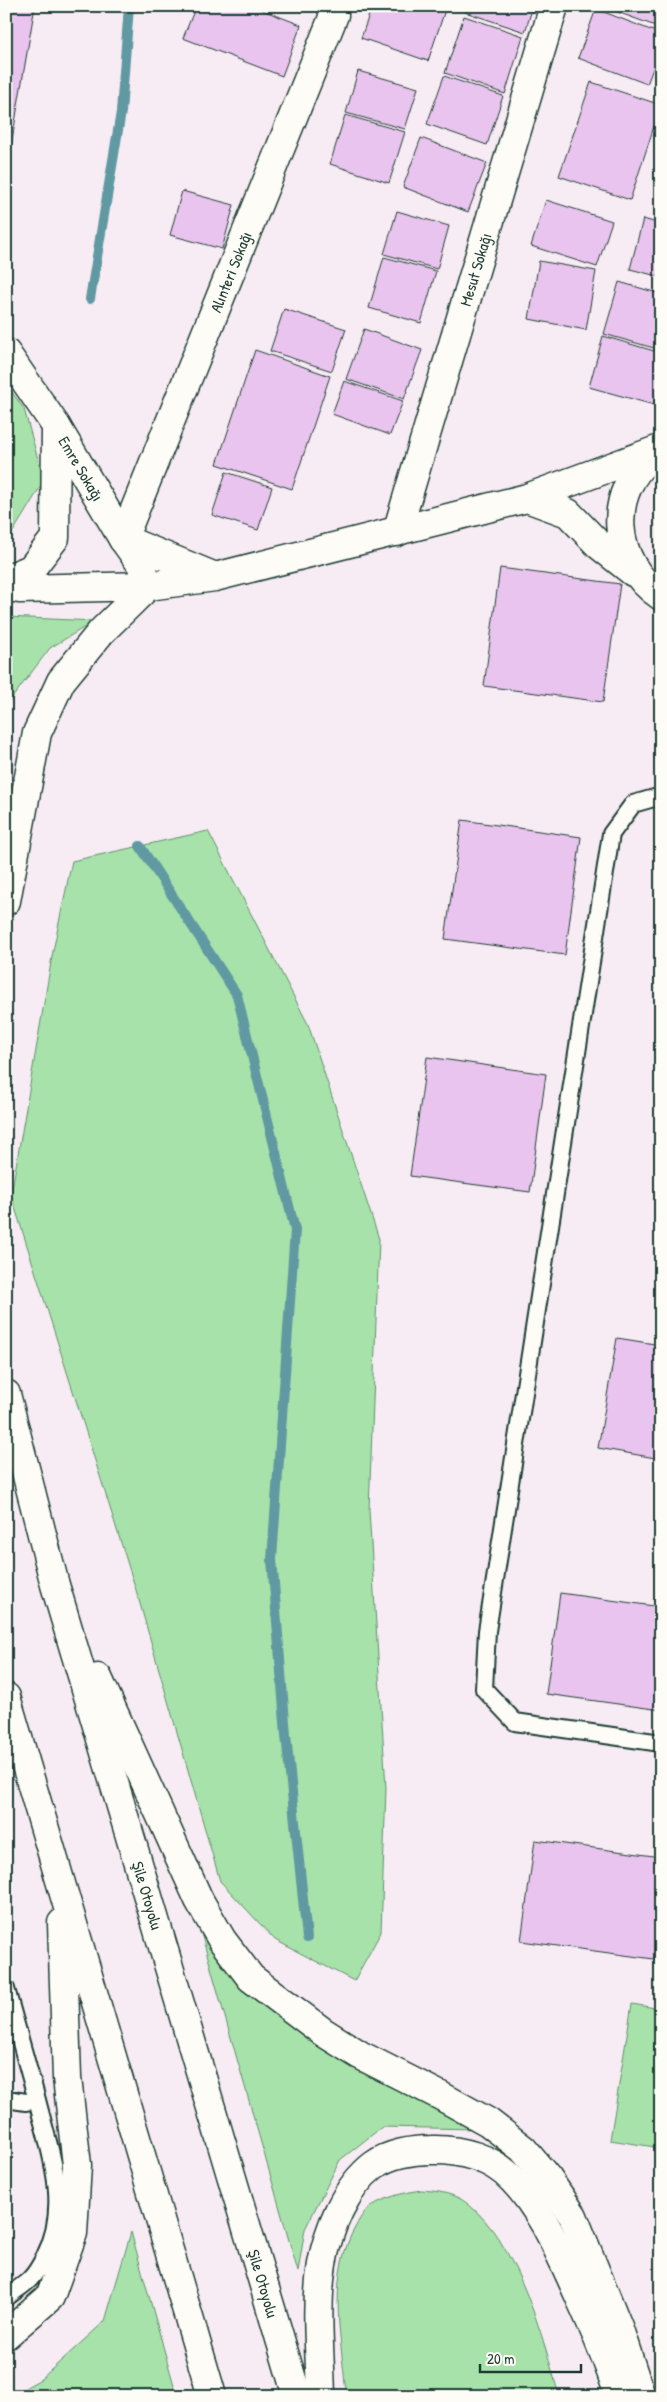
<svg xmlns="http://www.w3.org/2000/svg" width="667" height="2402" viewBox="0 0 667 2402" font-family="'Patrick Hand',sans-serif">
	<rect width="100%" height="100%" fill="#f7ebf4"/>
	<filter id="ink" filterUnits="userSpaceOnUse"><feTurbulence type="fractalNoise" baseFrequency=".02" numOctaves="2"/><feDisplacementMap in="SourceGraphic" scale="10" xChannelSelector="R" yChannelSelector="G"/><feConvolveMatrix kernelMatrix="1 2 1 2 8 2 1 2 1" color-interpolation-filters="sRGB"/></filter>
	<g filter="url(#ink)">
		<path fill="#a6e2a9" stroke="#62906e" d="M6 384 24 409 44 481 13 532H6Z
			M6 617 95 621 50 648 9 702 6 720Z
			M208 831 308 1024 379 1239 369 1510 386 1788 381 1932 354 1981 275 1940 220 1881 136 1590 11 1195 53 951 72 861Z
			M201 1933 243 1986 366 2074 476 2129 382 2127 340 2160 305 2229 298 2272Z
			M632 2004 661 2009V2148L610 2140Z
			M421 2190C436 2191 455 2193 468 2204 517 2243 543 2336 559 2396H348L345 2384C340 2332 328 2273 356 2226 359 2220 364 2211 370 2207 385 2197 403 2193 421 2190Z
			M131 2232 177 2396H10L41 2379 105 2321Z"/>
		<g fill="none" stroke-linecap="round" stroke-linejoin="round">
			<path stroke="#6099a2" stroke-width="10" d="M90 299 121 112 129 6
				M140 846 237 995 295 1230 272 1559 286 1735 307 1938"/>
		</g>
		<path fill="#e9c4ee" stroke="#1f3d34" d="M6 6H35L7 169H6Z
			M196 6H252L301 25 282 76 183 38Z
			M372 6H434L445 10 428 61 361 38Z
			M467 6H533L525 32 465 12Z
			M601 6H661V28Z
			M596 9 661 34V48L647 84 578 58Z
			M464 16 523 36 505 94 445 73Z
			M358 71 418 88 405 129 346 113Z
			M444 76 503 96 487 145 427 124Z
			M591 82 661 105 630 200 559 176Z
			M345 115 405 132 389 183 330 164Z
			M421 138 487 163 468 212 403 187Z
			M182 191 234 205 222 249 170 235Z
			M546 200 612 221 597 267 531 246Z
			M397 211 449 226 437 269 384 254Z
			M643 219 661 224V277L630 269Z
			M384 257 436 271 421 323 369 308Z
			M539 261 596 271 586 330 529 319Z
			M619 282 661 294V350L604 334Z
			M284 309 346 329 332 371 270 351Z
			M364 329 422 350 404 399 346 379Z
			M603 336 661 353V381L654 405 589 387Z
			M255 350 330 376 292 489 217 464Z
			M344 381 403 401 390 435 332 414Z
			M226 472 272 487 258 530 212 515Z
			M500 568 620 584 603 702 484 686Z
			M462 820 581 837 565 955 445 939Z
			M427 1057 546 1074 530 1192 410 1176Z
			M617 1338 661 1345V1459L598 1448Z
			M560 1593 661 1607V1710L546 1694Z
			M535 1840 661 1857V1960L521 1941Z"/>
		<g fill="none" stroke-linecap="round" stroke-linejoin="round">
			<g stroke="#1f3d34" stroke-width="20">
				<path id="lane" d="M661 796 633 804 611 834 487 1631 484 1689 515 1722 661 1743
					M6 1989 37 2100 26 2102 6 2099
					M6 2298C14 2291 23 2286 30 2279 36 2273 41 2264 45 2256 71 2205 50 2152 37 2100"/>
			</g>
			<g stroke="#1f3d34" stroke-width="31">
				<g id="street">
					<path id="s1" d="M6 353 56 426 123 539 141 564 148 586"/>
					<path id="s2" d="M397 532 554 6"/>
					<path id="s3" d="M123 539 334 15 331 6"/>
				</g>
			</g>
			<g stroke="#1f3d34" stroke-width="31">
				<path id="secondary" d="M654 454C605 491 611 563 661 596
					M527 498 568 513 599 545 633 572
					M123 539 213 576
					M6 579 31 569 55 538 56 426
					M6 586 20 589 148 586 215 577 527 498 660 449"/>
			</g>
			<g stroke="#1f3d34" stroke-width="31">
				<g id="highway">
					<path d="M6 901 37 733 61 681 101 632 148 586"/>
					<path id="s4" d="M6 1394 55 1585 297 2396"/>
					<path d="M98 1678 199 1900 222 1940 251 1978 323 2032 360 2055 441 2096 488 2122 523 2149 548 2179 573 2216 619 2329 641 2396"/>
					<path d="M6 1697 212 2396"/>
					<path d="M6 2335 50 2297 73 2233 77 2165 67 2078 62 1923"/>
					<path d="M321 2396C320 2353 315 2307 322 2264 328 2230 345 2187 374 2165 389 2154 412 2150 431 2150 460 2149 493 2158 513 2180 540 2208 556 2245 572 2280 589 2318 607 2356 619 2396"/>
				</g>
			</g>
			<use href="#lane" stroke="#fdfcf7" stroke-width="16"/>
			<use href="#street" stroke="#fdfcf7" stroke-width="28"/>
			<use href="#secondary" stroke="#fdfcf7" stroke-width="28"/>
			<use href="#highway" stroke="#fdfcf7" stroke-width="28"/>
		</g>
	</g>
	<g text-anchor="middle" stroke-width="5" stroke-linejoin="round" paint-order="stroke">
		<g font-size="16" fill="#1f3d34" stroke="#fdfcf7">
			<text dy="6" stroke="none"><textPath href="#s2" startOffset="274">Mesut Sokağı</textPath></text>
			<text dy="6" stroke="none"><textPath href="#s3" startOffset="288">Alınteri Sokağı</textPath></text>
			<text dy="6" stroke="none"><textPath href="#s1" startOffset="138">Emre Sokağı</textPath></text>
			<text dy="6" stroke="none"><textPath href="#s4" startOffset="521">Şile Otoyolu</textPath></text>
			<text dy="6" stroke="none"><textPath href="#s4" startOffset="926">Şile Otoyolu</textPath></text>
		</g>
	</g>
	<rect width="667" height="2402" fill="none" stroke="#fdfcf7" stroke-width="25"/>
	<rect x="12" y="12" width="642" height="2377" fill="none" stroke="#1f3d34" stroke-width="2" filter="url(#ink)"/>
	<path d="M480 2364v8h101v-8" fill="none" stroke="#1f3d34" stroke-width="2.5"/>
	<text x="487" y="2364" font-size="15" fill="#1f3d34" stroke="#fdfcf7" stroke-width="4" paint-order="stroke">20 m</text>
</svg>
